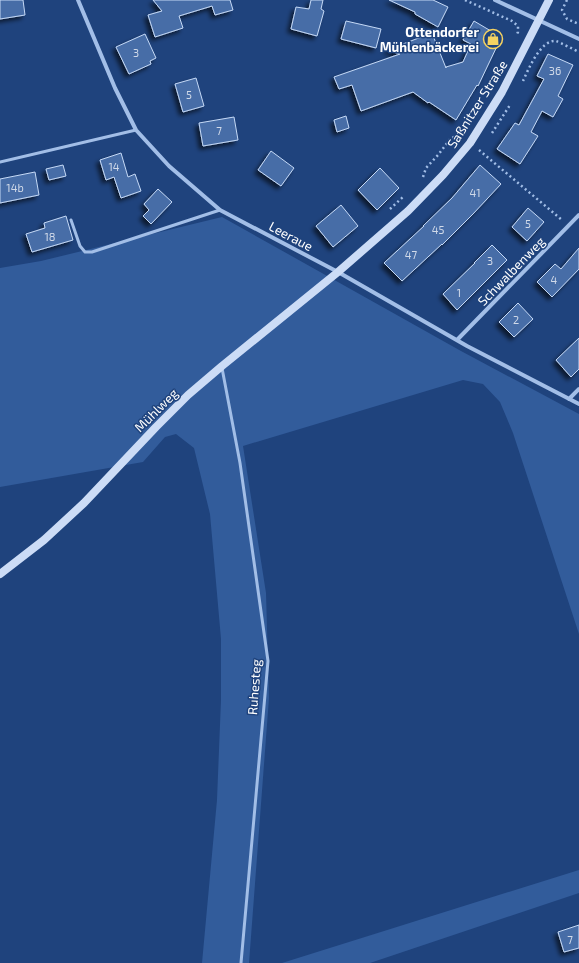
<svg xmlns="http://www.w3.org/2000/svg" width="579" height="963" viewBox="0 0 579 963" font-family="'Exo 2',sans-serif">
	<defs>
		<filter id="shadow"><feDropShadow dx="-3.5" dy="3.5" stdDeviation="2" flood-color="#0009"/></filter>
	</defs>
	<rect width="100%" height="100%" fill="#1f437d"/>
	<path fill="#325c9b" d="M222 217 461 351 579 414V634L513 433 500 402 483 384 463 380 243 446 266 593 269 698 249 963H202L217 800 221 700V639L210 514 194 448 176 434 165 437 143 462 0 487V268L41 261Z
		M579 870V893L370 963H282Z"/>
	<path fill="#476da7" stroke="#c5d9f6" filter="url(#shadow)" d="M0 0H23L25 15 0 19Z
		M153 0H230L233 10 215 15 212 6 179 16 183 28 155 37 148 15 162 11Z
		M311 0H323L321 9 324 11 317 36 291 29 296 7 309 9Z
		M389 0H433L448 7 438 27 415 14V12Z
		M346 21 381 29 376 48 341 39Z
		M474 21 496 34 499 42 478 86 477 85 456 120 429 102 428 103 413 92 361 111 352 85 339 89 334 77 400 54 387 50 432 33 446 68V67L463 62 471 44 463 40Z
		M145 34 156 58 150 61 151 64 129 74 116 47Z
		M548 54 573 65 558 96 563 99 553 117 542 111 531 132 538 136 520 164 497 149 515 123 519 125 544 79 537 76Z
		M196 78 204 106 183 112 175 84Z
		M346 116 349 128 337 132 334 120Z
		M234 117 238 140 203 146 199 123Z
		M271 151 294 168 281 186 258 170Z
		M121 153 128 177 135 174 141 191 121 198 114 177 106 180 100 160Z
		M63 165 66 176 49 180 46 169Z
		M480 165 501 184 473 214 442 245V244L402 281 384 263 424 226H423L452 198Z
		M380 168 399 188 377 210 358 190Z
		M35 172 39 195 0 203V179Z
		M158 189 172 202 151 224 143 216 149 210 144 204Z
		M341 205 358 226 333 247 316 226Z
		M528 208 544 222 527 241 512 227Z
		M66 216 73 240 32 252 26 234 45 228 44 223Z
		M492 245 507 260 457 310 443 294 475 263H474Z
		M579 248V269L552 297 537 282 555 264 561 269Z
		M518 303 533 319 514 337 499 322Z
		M579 338V369L571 377 556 360Z
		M579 925V948L564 952 558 932Z"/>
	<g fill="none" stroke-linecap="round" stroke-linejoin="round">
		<path stroke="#a2bee7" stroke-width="2.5" stroke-dasharray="2 3" stroke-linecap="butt" d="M465 0 512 21 518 26V32L517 34
			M567 0 562 10 567 19 579 24
			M523 81C528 70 541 39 556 41 561 43 573 49 579 52
			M492 133 510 105
			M479 150 562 220
			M423 177 426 168 438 155 451 138 461 135
			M390 209 404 196"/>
		<path stroke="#a2bee7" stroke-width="3" d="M0 162 136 130
			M71 220 80 246 85 252H92L220 210
			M222 368 240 463 268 661 241 963"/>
		<path stroke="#a2bee7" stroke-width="4" d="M78 0 115 88 136 130 169 166 220 210 338 272 467 346 579 404
			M495 0 579 39
			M457 340 579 215
			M569 399 579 389"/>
		<path stroke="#ccdcf6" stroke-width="8" d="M0 574 44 540 84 503 156 427 188 395 222 366 338 272 408 211 443 175 470 143 502 92 549 0"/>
	</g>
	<defs>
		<g id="shop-ring" transform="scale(1)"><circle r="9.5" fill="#1f437d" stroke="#f5d261" stroke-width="1.5"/><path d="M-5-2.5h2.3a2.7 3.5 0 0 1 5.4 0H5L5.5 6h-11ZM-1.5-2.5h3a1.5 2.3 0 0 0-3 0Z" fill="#f5d261"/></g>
	</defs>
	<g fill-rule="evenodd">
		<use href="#shop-ring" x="493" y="39"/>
	</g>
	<g text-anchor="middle" stroke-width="3" stroke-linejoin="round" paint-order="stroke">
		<g font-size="11" fill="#d1dae9">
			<text x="136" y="57">3</text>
			<text x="555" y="75">36</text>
			<text x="189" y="99">5</text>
			<text x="219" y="135">7</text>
			<text x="114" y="171">14</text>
			<text x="15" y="192">14b</text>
			<text x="475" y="197">41</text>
			<text x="528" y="228">5</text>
			<text x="438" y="234">45</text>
			<text x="50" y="241">18</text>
			<text x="411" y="259">47</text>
			<text x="490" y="265">3</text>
			<text x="554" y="284">4</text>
			<text x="459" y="297">1</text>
			<text x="516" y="324">2</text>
			<text x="570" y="944">7</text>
		</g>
		<g font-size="13" font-weight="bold" fill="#fff" stroke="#1f437d" text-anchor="end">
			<text x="479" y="37">Ottendorfer<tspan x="479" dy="15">Mühlenbäckerei</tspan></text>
		</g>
		<g font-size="13" fill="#fff" stroke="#1f437d">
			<text transform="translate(477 104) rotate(-58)" y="5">Saßnitzer Straße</text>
			<text transform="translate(291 236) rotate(28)" y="5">Leeraue</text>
			<text transform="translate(511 271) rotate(-46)" y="5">Schwalbenweg</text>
			<text transform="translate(156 410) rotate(-45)" y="5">Mühlweg</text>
			<text transform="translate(254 687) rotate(-86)" y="5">Ruhesteg</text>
		</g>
	</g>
</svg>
